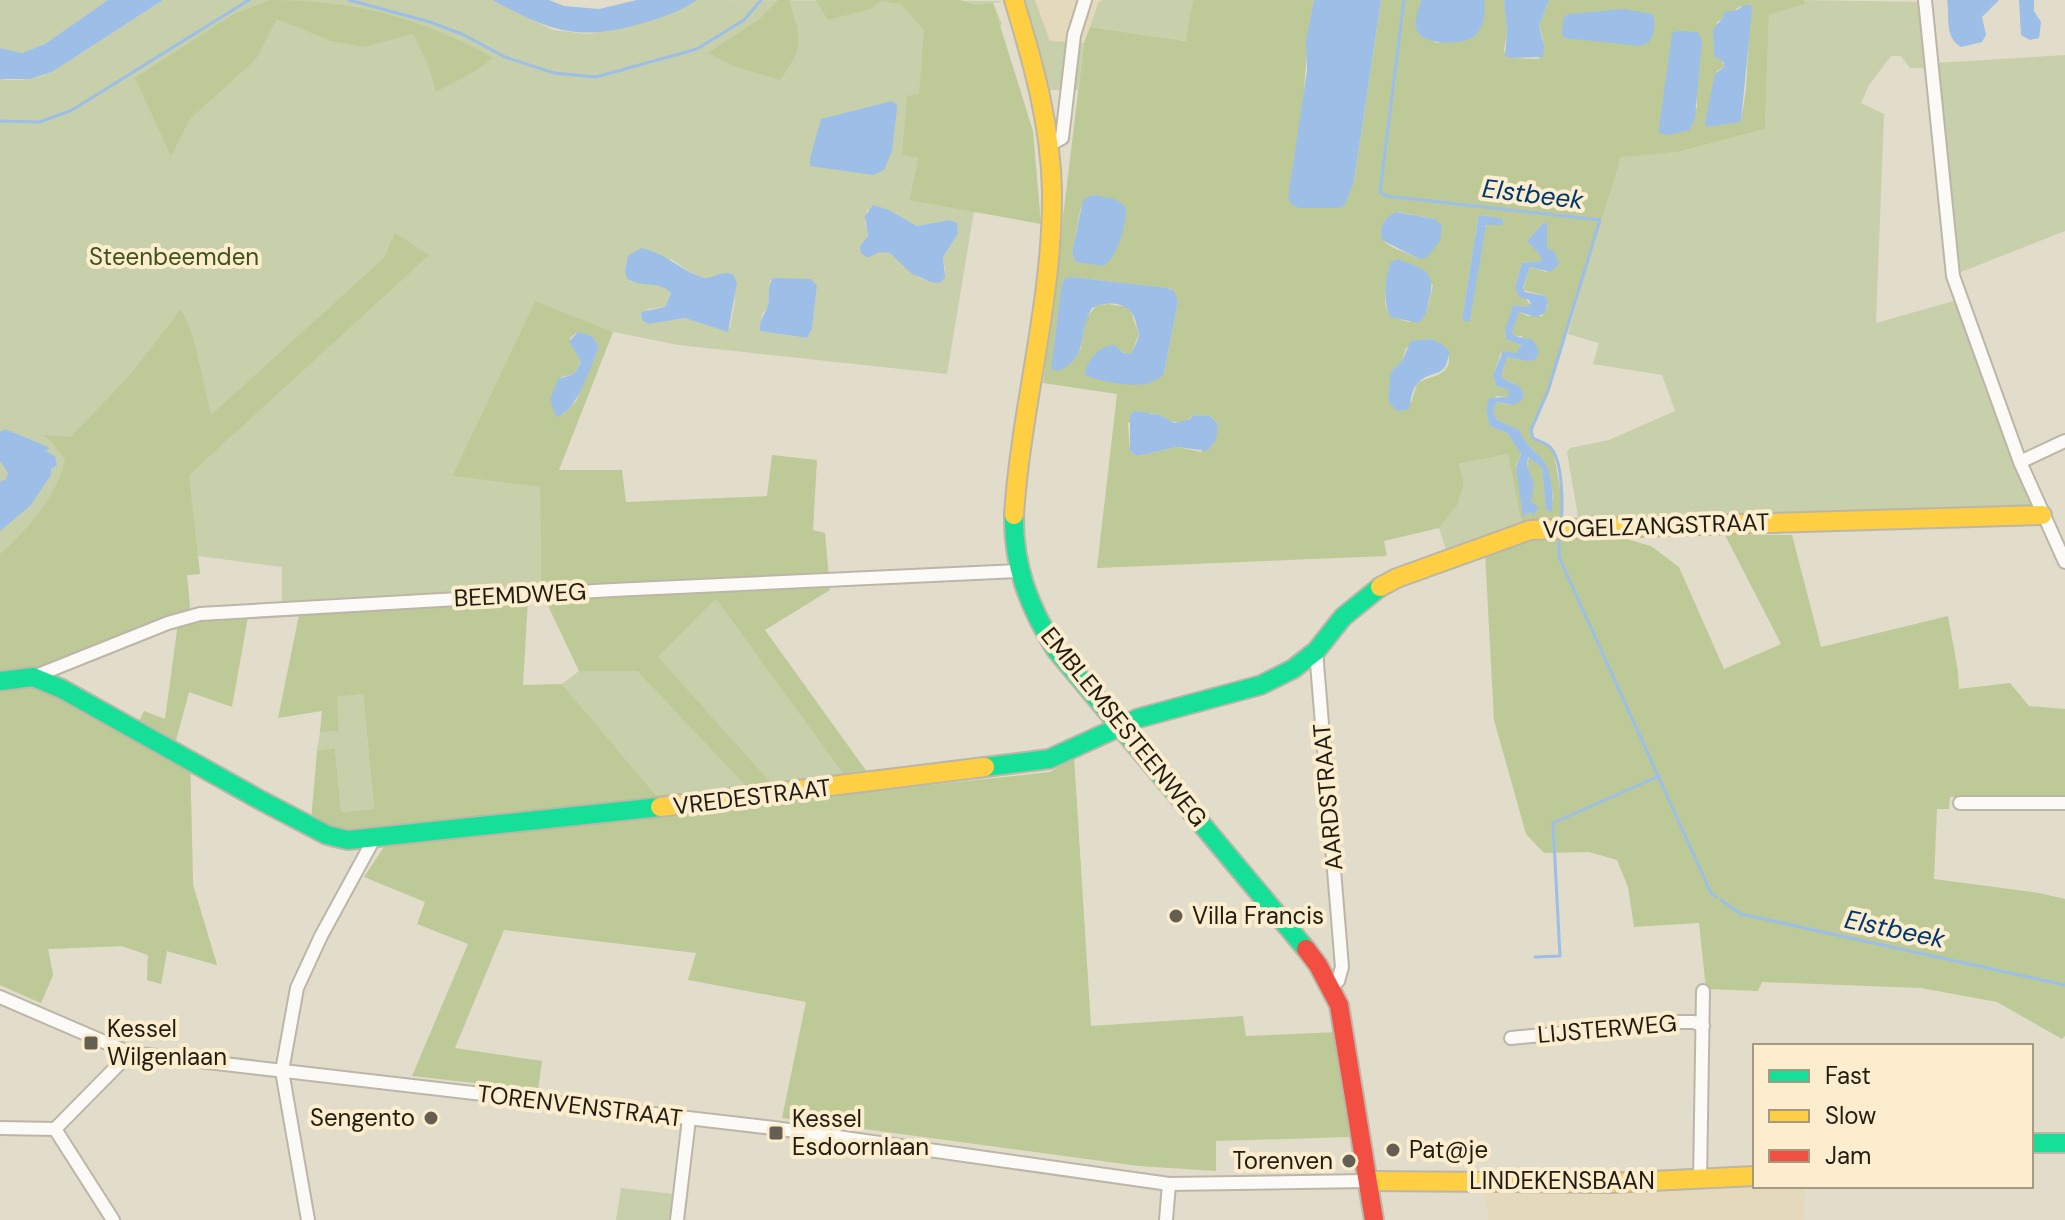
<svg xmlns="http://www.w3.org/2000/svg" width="2065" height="1220" viewBox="0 0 2065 1220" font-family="'DM Sans',sans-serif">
	<rect width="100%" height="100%" fill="#e2dcca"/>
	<path fill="#e4d9bb" d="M1035 0H1103L1098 3 1084 43 1050 41Z
		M1767 1186H1805L1804 1220H1489L1484 1193 1645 1191Z"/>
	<path fill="#c7d0aa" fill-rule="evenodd" d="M0 0H108L45 44 22 53 0 48Z
		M163 0H492L553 30 588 34 659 18 697 0 1004 1 993 3 1002 24 931 93 907 97 918 158 909 199 974 211 947 374 678 345 604 330 535 301 452 476 540 487 541 591 528 600 299 615 282 603V567L198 556 200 574 187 575 191 619 37 670 190 757 193 885 217 965 167 951 161 984 147 980 148 955 122 946 48 949 53 975 41 1003 0 985V79C18 81 35 80 52 72ZM867 210H889L917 226 949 220 958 234 943 257 945 269 940 283 919 278 890 253 860 246 868 236 865 222ZM671 259C681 265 695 278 707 278 717 278 722 271 733 274L735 300 730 328 685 318 649 324 647 309 665 307 671 292 659 285 631 282 626 276ZM770 280 817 286 812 329 807 338 761 331 762 314 768 307Z
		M1024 0H1035L1050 41 1084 43 1078 90H1050Z
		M1103 0H1193L1187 41 1090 27 1098 3Z
		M1804 0 1920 2 1926 68H1910L1901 56H1891L1869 85 1861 103 1884 114 1876 323 1957 300 2033 506 1579 523 1567 452 1570 448 1609 440 1675 411 1662 375 1593 364 1599 343 1568 334C1584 273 1602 215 1621 156L1678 152 1765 129 1769 15 1805 4Z
		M2065 55V231L1956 274 1935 63Z
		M1508 454 1522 526 1447 553 1439 528 1457 506 1464 483 1459 464Z
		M716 599 848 780 774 786 657 657Z
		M579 671H637L748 787 656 795 562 684Z
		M363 694 374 809 341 812 335 749 317 751 320 732 339 730 336 697Z
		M621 1188 675 1194 673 1220H616Z"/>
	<path fill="#bdca97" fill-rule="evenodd" d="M270 0C351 0 422 17 493 58L477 70 436 92 429 67 413 34 364 47 331 41 277 19 256 59 190 119 171 156 135 78 232 15Z
		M778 0H791L789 1C802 41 805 45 780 80L734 66 708 53 758 20Z
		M816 0H960L975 5 993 3 1033 131 1041 224 909 200 918 158 902 155 907 96 919 94 924 30 901 4 881 1 870 9 828 20Z
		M1193 0H1314C1302 66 1303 140 1299 208H1339L1354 181 1381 0H1421L1416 22 1436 43 1472 38 1481 27 1484 0H1504L1507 32 1504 51 1511 58 1539 59 1543 39 1539 26 1549 0H1804L1805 4 1769 15 1765 129 1678 152 1621 157 1548 391 1531 430 1533 438 1552 448 1554 454 1562 499 1561 521 1522 526 1508 454 1459 464 1464 483 1457 506 1439 528 1384 541 1387 556 1097 568 1117 394 1043 383 1084 43 1090 27 1186 41ZM1741 6 1750 17 1746 89 1741 122H1705L1717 71 1724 67 1717 22ZM1697 86V108L1659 132 1664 95ZM1081 207H1126L1112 258 1072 253ZM1397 212 1435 219 1440 241 1419 259C1391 245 1363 243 1397 212ZM1481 215 1504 220 1502 225 1488 223 1484 230 1470 321 1462 319 1478 218ZM1543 223 1547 224V272L1530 267 1523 290 1546 296 1548 306 1542 316H1528L1519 312 1517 314 1512 332 1515 336H1522L1526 361 1507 357 1501 377 1515 384 1508 405 1497 402 1493 411 1497 420 1518 430C1526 445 1534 449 1543 461 1551 471 1552 488 1553 500L1546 509 1542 468 1529 457 1527 465 1533 484 1530 494 1533 513 1524 514 1516 466 1521 454 1507 433 1490 426 1486 411 1496 396 1507 397 1510 394 1508 390 1496 386 1493 375 1501 353H1517L1521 345 1505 337 1513 305 1526 307 1531 305 1515 287 1522 263 1542 261 1541 255 1527 241ZM1388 269 1433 285 1427 311 1409 322C1373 313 1388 297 1388 269ZM1072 277 1171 289 1178 302 1164 373 1084 375 1092 358 1119 349 1128 355 1131 354 1139 334 1129 307 1108 304 1096 306 1086 318 1080 352 1066 279ZM1431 339C1445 345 1458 361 1441 373 1433 378 1424 378 1417 384L1411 403 1392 370 1402 361 1406 348ZM1151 413C1167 417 1178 431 1193 415L1210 416 1218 424 1201 452 1177 447 1137 456 1130 451 1128 423Z
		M395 233 429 255 189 475 200 574 187 575 191 619 248 617 232 707 189 692 174 748 190 757 193 885 217 965 167 951 161 984 147 980 148 955 122 946 48 949 53 975 41 1003 0 985V554C24 534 60 492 65 460L53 443 43 435 71 437 130 375 181 309 193 336 211 415 384 258ZM178 623 165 719 144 711 137 725 37 670Z
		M535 301 613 332 559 470H622L626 502 767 496 772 455 817 460 813 530 825 533 830 590 765 630 870 776 873 791 1050 772 1074 757 1091 1026 1243 1016 1246 1036 1340 1032 1349 1137 1216 1141V1171L1139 1166 782 1118 806 1002 688 980 696 953 504 930 455 1048 542 1061 538 1090 412 1076 468 944 417 924 425 902 364 877 386 844 339 832 311 821 317 751 335 748 341 812 374 809 363 694 337 697 339 731 320 732 322 711 278 718 299 615 528 600 523 685 562 684 656 795 747 787 637 671H579L541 591 540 487 452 476ZM576 333 592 336 599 347 576 401 563 415 551 401 561 377 574 374 581 361 569 339ZM716 599 847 779 774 786 658 657Z
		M1555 531 1619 537 1651 546 1679 567 1724 669 1781 644 1725 535H1792L1821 647 1948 616 1958 671 1959 689 2010 683 2029 706 2065 709V798L1950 797 1949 809H1937L1934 879 2039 893 2065 899V1036L2062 1039 1997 1002 1921 988 1762 982 1758 991 1706 989 1699 923 1634 927 1628 887 1617 860 1589 852 1544 853 1526 834 1494 720 1485 552Z"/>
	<path fill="#9dbfe7" d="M108 0H163L52 72 30 79H0V48L22 53 45 44Z
		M492 0H549L564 6 599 9 637 0H697C680 12 660 18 640 24 574 42 550 30 492 0Z
		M1314 0H1381L1354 181 1345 205 1339 208H1299L1292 205 1288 198 1307 71 1306 41Z
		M1421 0H1484C1486 11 1484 27 1475 36 1464 45 1424 46 1417 31 1413 23 1419 9 1421 0Z
		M1504 0H1549L1539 26 1544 47 1543 57 1511 58 1505 56 1507 32Z
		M1947 0H1999L1982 17 1986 35 1982 42 1961 47C1944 37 1950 18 1947 0Z
		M2019 0H2034V11L2041 22 2039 38 2030 40 2021 35Z
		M1744 5H1750L1752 9 1741 122 1707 127 1705 122 1715 74 1724 67V62L1714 56 1713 30 1723 17 1724 12 1737 10Z
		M1624 9 1652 14C1657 22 1654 34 1649 42L1640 46 1564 38 1562 35 1563 18 1569 14Z
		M1677 31 1698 32 1702 41 1695 117 1690 130 1668 135 1659 133V128L1672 33Z
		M892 101 897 105V109L892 151 884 170 873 175 810 166V158L821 119Z
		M1092 195 1115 199 1126 207C1126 224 1119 257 1103 266L1076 262 1072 253 1083 200Z
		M873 205 889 210 917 226 949 220 957 223 958 234 943 257 945 277 940 283 931 282 912 274 890 253 879 252 868 258 861 253 860 246 868 236 865 216Z
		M1396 212 1435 219 1442 225 1440 241 1426 258 1419 259 1382 240C1379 227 1384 217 1396 212Z
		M1480 215 1502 219 1504 221 1502 225H1486L1470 321 1466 322 1462 319 1478 218Z
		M1543 223H1547V248L1555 252 1559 264 1551 272 1530 267 1523 288 1525 292 1546 296 1548 303 1545 313 1536 317 1519 312 1512 332 1515 336 1533 340 1539 351 1535 360 1526 361 1507 357 1501 377 1520 387 1524 396C1517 409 1509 404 1497 402L1493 411 1497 420 1519 430C1525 444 1533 449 1543 460 1553 473 1553 496 1552 512L1546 510 1542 468 1528 457 1527 465 1534 484 1531 501 1539 508 1533 516 1532 513 1525 514 1523 518 1516 468 1521 454 1507 433 1490 426 1486 411 1489 398 1507 397 1509 394 1508 390 1496 386 1493 375 1503 351 1517 353 1521 345 1506 339 1505 330 1513 305 1526 307 1531 304 1529 300 1519 297 1515 287 1522 263 1542 261 1540 255 1527 241Z
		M641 248C668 254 678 269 701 277 712 281 719 270 733 274L737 283 728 332 685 318 649 324 642 320 641 312 665 307 671 293C658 280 642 288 627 279L625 271 628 256Z
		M1398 259C1423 269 1437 270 1429 300 1427 310 1427 317 1418 323L1391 317C1382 305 1385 275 1391 262Z
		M1072 277 1167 288 1174 291 1178 302 1164 373C1150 394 1103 382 1084 375 1087 361 1099 345 1114 345L1124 353 1131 354C1133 349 1138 341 1139 335 1139 332 1136 325 1136 322 1130 302 1110 300 1092 308 1077 332 1090 356 1059 371L1051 369 1062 284 1066 278Z
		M773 278 811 279 817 286 812 329 807 338 760 331C759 319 765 315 768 305 770 295 767 286 773 278Z
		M578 332 592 336 599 347C591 365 577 413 556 417L550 399 558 379 574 374 581 362 569 341Z
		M1431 339 1442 344 1449 352C1446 381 1432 368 1418 383 1411 390 1411 401 1409 409L1397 411 1388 401 1390 376 1392 370 1402 361 1411 341Z
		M1135 411 1159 415 1175 423 1190 419 1193 415 1210 416 1218 424 1216 440 1207 451 1177 447 1137 456 1130 451V415Z
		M5 429 48 447 49 449 45 451 55 456 57 465 51 469V475L30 506 0 531V482L6 479 8 473 0 461V432Z"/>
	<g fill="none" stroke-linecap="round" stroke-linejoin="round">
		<path stroke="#9dbfe7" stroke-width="3" d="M349 0 430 22 464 35 505 57 554 73 596 77 697 49 744 20 761 0
			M1404 0 1380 192 1386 196 1600 220 1548 391 1531 430 1533 438C1538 441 1546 443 1550 447 1563 459 1563 506 1561 523
			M0 121 40 122 72 110 249 0
			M1559 536V557L1711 893 1716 897
			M1721 900 1741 914 2065 985
			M1535 957 1560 956 1553 823 1659 776"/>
		<g stroke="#bcb6a8" stroke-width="16">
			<path id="street" d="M1925 0 1953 276 2020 462 2065 562
				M1049 145 1062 138 1074 35 1085 0
				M2020 462 2065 441
				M1316 651 1342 967 1338 981 1331 987
				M33 677 168 623 200 614 613 590 1019 571
				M1960 803H2065
				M0 997 130 1053 774 1128 1169 1184 1368 1181
				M1511 1038 1679 1022H1694L1703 1026
				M0 1128 55 1129 130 1053
				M55 1129 113 1220
				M1700 1181 1703 991
				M308 1220 282 1071 297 988 321 936 375 837
				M677 1220 689 1119
				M1166 1220 1169 1184"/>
		</g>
		<g stroke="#bcb6a8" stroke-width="22">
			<path id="fast" d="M1014 515C1013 566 1029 607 1056 650L1306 949
				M0 681 33 677 62 689 262 801 327 835 348 840 660 807
				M985 767 1049 759 1139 718 1261 685 1293 669 1316 651 1343 617 1380 587
				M2031 1143H2065"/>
		</g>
		<g stroke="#bcb6a8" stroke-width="22">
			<path id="slow" d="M1014 0C1033 62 1051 126 1052 192 1053 301 1021 407 1014 515
				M1380 587 1397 578 1530 530 2042 515
				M660 807 985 767
				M1368 1181 1610 1183 1755 1176"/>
		</g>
		<g stroke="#bcb6a8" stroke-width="22">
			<path id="jam" d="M1306 949 1318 965 1339 1005 1374 1220"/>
		</g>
		<use href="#street" stroke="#fbfaf7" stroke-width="12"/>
		<use href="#fast" stroke="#16e098" stroke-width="18"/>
		<use href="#slow" stroke="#ffcf43" stroke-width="18"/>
		<use href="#jam" stroke="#f24e42" stroke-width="18"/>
	</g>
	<g fill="#655f51" stroke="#fbedcd" stroke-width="3">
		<circle cx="1176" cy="916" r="8"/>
		<rect x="83" y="1035" width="16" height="16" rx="4"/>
		<circle cx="431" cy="1118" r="8"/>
		<rect x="768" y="1125" width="16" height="16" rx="4"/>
		<circle cx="1393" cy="1150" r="8"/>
		<circle cx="1349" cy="1161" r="8"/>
	</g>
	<g text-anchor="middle" stroke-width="8" stroke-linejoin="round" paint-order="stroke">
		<g font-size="24" fill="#3e5119" stroke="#fbedcd">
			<text x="174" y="265">Steenbeemden</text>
		</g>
		<g font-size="24" fill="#211c10" stroke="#fbedcd">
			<text transform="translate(1656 526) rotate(-2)" y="8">VOGELZANGSTRAAT</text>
			<text transform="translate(520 595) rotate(-3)" y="8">BEEMDWEG</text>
			<text transform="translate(1124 727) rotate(51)" y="8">EMBLEMSESTEENWEG</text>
			<text transform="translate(752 797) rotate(-7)" y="8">VREDESTRAAT</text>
			<text transform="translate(1328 797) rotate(-95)" y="8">AARDSTRAAT</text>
			<text transform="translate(1607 1029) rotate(-5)" y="8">LIJSTERWEG</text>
			<text transform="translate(580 1106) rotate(7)" y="8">TORENVENSTRAAT</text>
			<text x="1562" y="1189">LINDEKENSBAAN</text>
		</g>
		<g font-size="24" fill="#211c10" stroke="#fbedcd" text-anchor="start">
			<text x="1192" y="924">Villa Francis</text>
			<text x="107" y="1037">Kessel<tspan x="107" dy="28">Wilgenlaan</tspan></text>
			<text x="415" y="1126" text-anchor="end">Sengento</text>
			<text x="792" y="1127">Kessel<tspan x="792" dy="28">Esdoornlaan</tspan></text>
			<text x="1409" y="1158">Pat@je</text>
			<text x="1333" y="1169" text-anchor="end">Torenven</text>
		</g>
		<g font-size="26" font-style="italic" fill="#00356e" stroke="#fbedcd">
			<text transform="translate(1533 194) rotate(7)" y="9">Elstbeek</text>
			<text transform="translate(1895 929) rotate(12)" y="9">Elstbeek</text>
		</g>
	</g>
	<rect x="1753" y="1044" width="280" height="144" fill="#fbedcd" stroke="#a49981" stroke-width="2"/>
	<rect x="1769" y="1070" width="40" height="12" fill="#16e098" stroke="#a49981" stroke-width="2"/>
	<text x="1825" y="1084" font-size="24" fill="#211c10">Fast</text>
	<rect x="1769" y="1110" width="40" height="12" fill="#ffcf43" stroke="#a49981" stroke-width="2"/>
	<text x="1825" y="1124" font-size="24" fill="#211c10">Slow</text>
	<rect x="1769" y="1150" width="40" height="12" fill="#f24e42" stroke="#a49981" stroke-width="2"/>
	<text x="1825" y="1164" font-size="24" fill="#211c10">Jam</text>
</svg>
